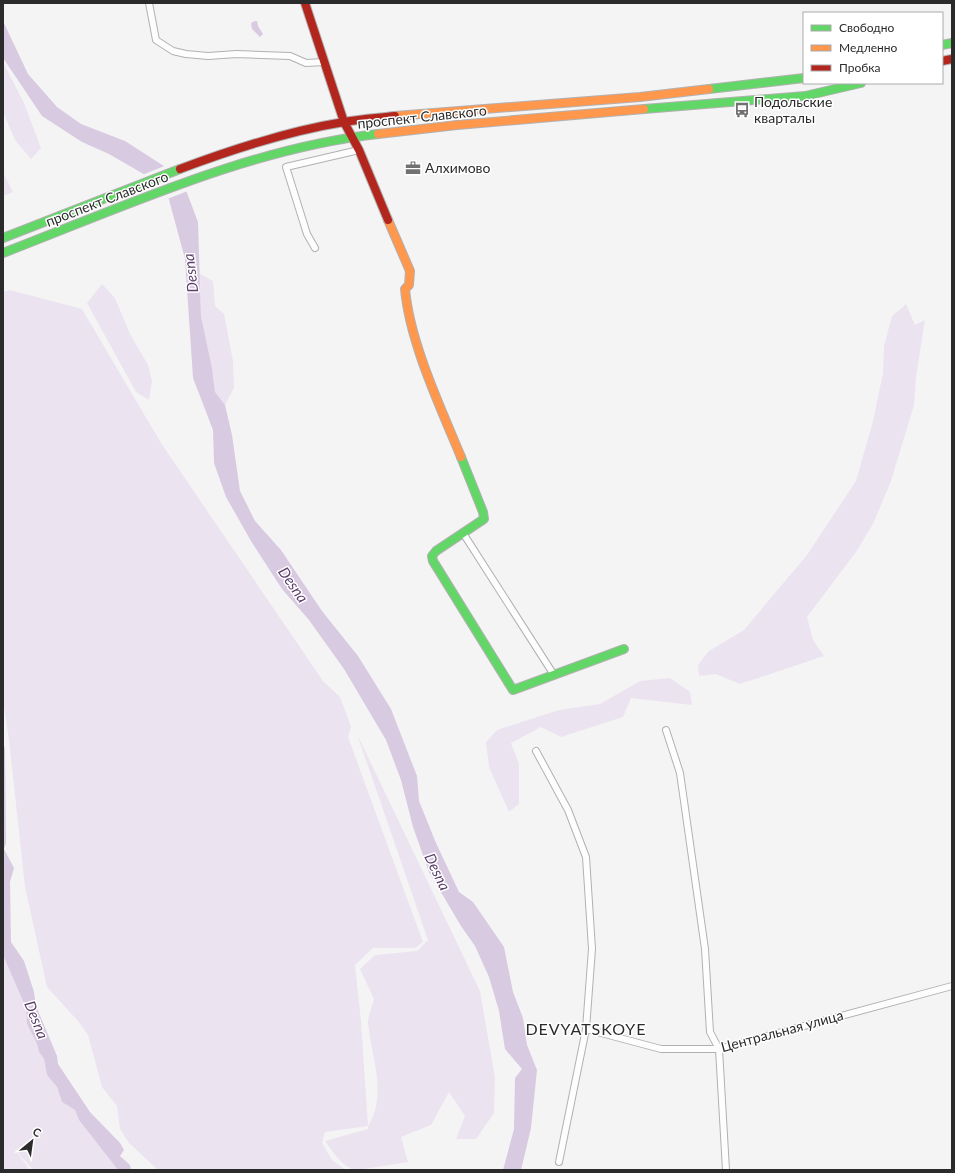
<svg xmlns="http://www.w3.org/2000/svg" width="955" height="1173" viewBox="0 0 955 1173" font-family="Lato,sans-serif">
	<rect width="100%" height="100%" fill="#f5f4f5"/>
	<path fill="#ebe3f0" d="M3 62 24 103 41 148 31 159 15 140 3 112Z
		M3 172 13 192 3 196Z
		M200 274 213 281 215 306 224 314 233 361 234 388 225 405 215 392 212 368 201 316Z
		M102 284 115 298 130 334 148 365 152 381 149 400 136 392 87 303Z
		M10 290 82 309 161 443 323 681 340 697 351 727 348 737 423 942 415 948H373L355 965 361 1021 368 1126C388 1095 371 1056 368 1023 368 1016 372 1006 374 999L360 969 375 955 417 951 428 940 357 734 480 991 495 1078 494 1113 476 1139H456L465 1116 449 1092 431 1125 401 1137 408 1162 358 1170C344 1170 332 1151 325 1141L368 1129V1126L325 1132 322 1143 332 1160 346 1170H158L129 1143 120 1129 117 1106 102 1087 88 1035 78 1021 47 987 25 887 9 740 3 700V292Z
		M906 304 915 325 925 320 916 377 914 405 891 481 873 524 856 552 807 617 813 640 824 656 740 684 716 674 699 676 698 665 709 651 744 630 807 555 856 481 873 421 883 373 884 346 892 316Z
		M670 678 690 692 692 705 631 698 623 717 561 737 541 727 511 743 519 764V804L509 812 489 767 486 742 497 730 559 710 600 704 640 681Z
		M3 955 26 1008 27 1024 37 1044 39 1052 44 1059 47 1075 57 1087 62 1102 75 1110 79 1120 118 1170H33L13 1147 30 1170H3Z"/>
	<path fill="#d8cae0" d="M3 21 28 74 57 107 81 124 125 141 181 177 198 222 201 316 212 368 215 392 225 405 232 435 240 491 255 521 281 550 322 611 358 656 391 709 417 776 419 801 436 843 459 892 473 902 504 947 513 992 523 1018 527 1045 537 1070 531 1128 521 1170H503L514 1129 515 1078 522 1069 505 1049 499 1011 489 977 475 946 461 926 429 872 413 827 401 780 386 740 344 669 309 620 282 589 251 541 226 497 214 463 213 430 193 378 185 259 168 196 147 176 109 154 82 142 42 116 3 58Z
		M255 21H257L258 26 263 34 260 37 252 29 251 23Z
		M3 742 5 749 6 843 4 849 14 868 10 882 11 942 24 961 34 992 36 1006 57 1056 58 1064 90 1112 120 1143 124 1150 120 1156 130 1165 131 1170H118L79 1120 75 1110 62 1102 57 1087 47 1075 44 1059 39 1052 37 1044 27 1024 26 1008 3 955Z"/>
	<path fill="#f5f4f5" d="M167 165 183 176 188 191 167 199 142 175Z"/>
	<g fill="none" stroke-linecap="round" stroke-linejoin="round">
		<g stroke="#b2b1b2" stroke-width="8">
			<path id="street" d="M149 3 156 40 173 51 186 54 208 56 237 54 290 56 306 63 324 62
				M315 248 307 234 286 167 359 150
				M463 533 554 675
				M666 730 680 773 705 949 710 1032 719 1049 726 1170
				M536 751 568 810 586 857 592 949 586 1029 559 1162
				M586 1029 661 1049H719L952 986"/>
		</g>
		<g stroke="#b2b1b2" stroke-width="10">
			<path id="fast" d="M942 45 952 43
				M709 89 804 78
				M644 109 805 96 861 83
				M3 238 180 169
				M3 253C123 207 250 148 378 134
				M461 457 483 512 484 519 436 551 432 556 433 561 513 690 624 649"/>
		</g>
		<g stroke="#b2b1b2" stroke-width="10">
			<path id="slow" d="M395 116 640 97 709 89
				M378 134 457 125 644 109
				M388 220 410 271 409 285 405 289C410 343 440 406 461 457"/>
		</g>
		<g stroke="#b2b1b2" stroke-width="10">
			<path id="jam" d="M305 3 344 122 359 150 388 220
				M942 61 952 59
				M180 169C233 149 288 131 344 122 361 119 378 118 395 116"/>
		</g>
		<use href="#street" stroke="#fefdfe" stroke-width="6"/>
		<use href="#fast" stroke="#63d668" stroke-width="8"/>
		<use href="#slow" stroke="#ff974d" stroke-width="8"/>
		<use href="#jam" stroke="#b3261e" stroke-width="8"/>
	</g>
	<defs>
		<g id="bus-bare" transform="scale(1.2)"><path d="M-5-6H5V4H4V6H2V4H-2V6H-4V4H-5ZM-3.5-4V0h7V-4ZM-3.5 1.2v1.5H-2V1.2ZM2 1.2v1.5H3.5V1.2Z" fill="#727172" stroke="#fff" stroke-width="2.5" paint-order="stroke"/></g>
		<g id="office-bare" transform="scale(1.2)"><path d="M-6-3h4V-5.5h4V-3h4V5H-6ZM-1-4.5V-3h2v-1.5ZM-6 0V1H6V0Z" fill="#727172" stroke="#fff" stroke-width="2.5" paint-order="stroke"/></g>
	</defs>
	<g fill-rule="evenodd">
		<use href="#bus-bare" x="742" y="110"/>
		<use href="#office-bare" x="413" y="168"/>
	</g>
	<g text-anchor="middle" stroke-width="3" stroke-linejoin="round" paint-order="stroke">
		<g font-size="14" fill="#2c2b2c" stroke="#fff" text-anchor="start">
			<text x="754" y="107">Подольские<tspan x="754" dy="16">кварталы</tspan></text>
			<text x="425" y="173">Алхимово</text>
		</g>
		<g font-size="14" fill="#2c2b2c" stroke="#fff">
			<text transform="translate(422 117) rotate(-6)" y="5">проспект Славского</text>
			<text transform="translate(107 199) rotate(-21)" y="5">проспект Славского</text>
			<text transform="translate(782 1031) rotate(-15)" y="5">Центральная улица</text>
		</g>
		<g font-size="15" font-style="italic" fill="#5b406b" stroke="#fff">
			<text transform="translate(191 273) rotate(-97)" y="5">Desna</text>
			<text transform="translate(293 585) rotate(55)" y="5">Desna</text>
			<text transform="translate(437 872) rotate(64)" y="5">Desna</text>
			<text transform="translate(36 1020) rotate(68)" y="5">Desna</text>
		</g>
		<g font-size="16" letter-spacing="1" fill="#2c2b2c" stroke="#fff">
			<text x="586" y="1035">DEVYATSKOYE</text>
		</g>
	</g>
	<rect width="955" height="1173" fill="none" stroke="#2c2b2c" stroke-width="8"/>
	<rect x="803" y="12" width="140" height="72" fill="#ffffff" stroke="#abaaab"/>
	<rect x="811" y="25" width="20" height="6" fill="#63d668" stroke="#abaaab"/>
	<text x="839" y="32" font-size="12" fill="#2c2b2c">Свободно</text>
	<rect x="811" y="45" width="20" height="6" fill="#ff974d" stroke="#abaaab"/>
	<text x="839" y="52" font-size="12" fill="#2c2b2c">Медленно</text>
	<rect x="811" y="65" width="20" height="6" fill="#b3261e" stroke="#abaaab"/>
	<text x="839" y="72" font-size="12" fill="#2c2b2c">Пробка</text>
	<g transform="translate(32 1141) rotate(29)" stroke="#ffffff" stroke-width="3" paint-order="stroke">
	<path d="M0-3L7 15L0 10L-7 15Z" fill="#2c2b2c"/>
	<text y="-6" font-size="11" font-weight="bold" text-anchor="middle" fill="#2c2b2c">С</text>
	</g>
</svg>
